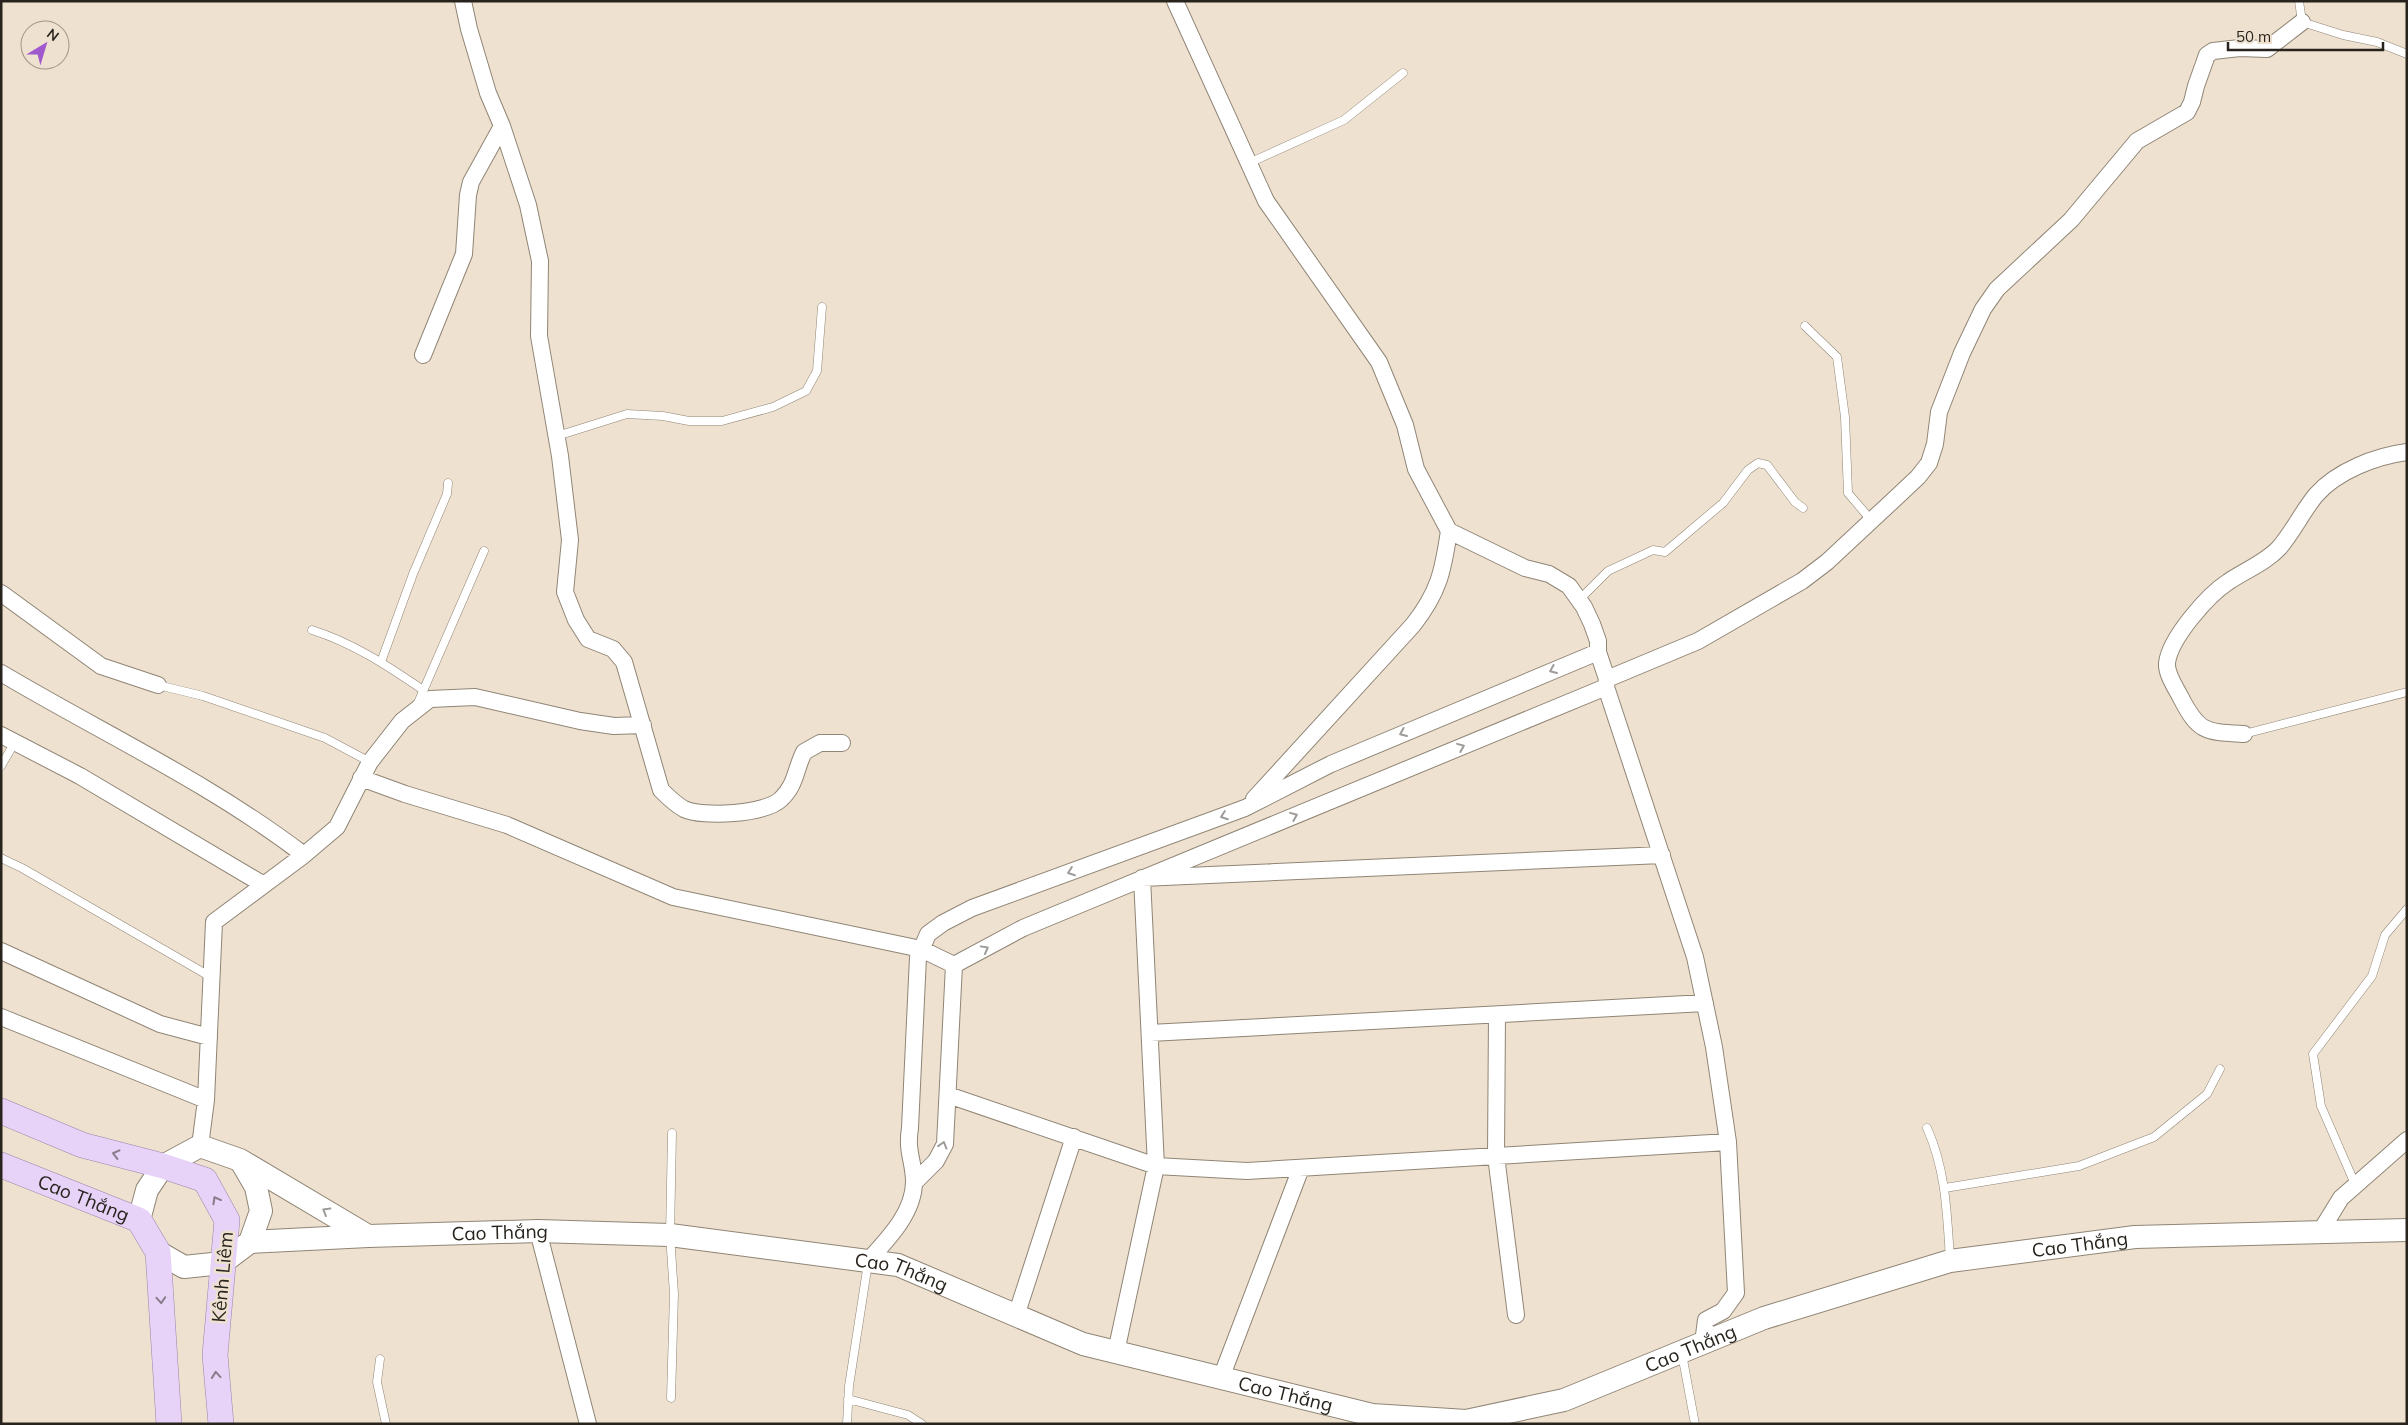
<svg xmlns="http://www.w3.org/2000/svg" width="2408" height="1425" viewBox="0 0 2408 1425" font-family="Mulish,sans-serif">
	<rect width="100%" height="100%" fill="#eee1d0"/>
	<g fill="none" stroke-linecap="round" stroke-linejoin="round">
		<g stroke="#908575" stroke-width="9">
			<path id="service" d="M2299 1 2302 22 2343 35 2377 42 2407 54
				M1249 163 1344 120 1403 73
				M1805 326 1837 357 1845 417 1848 493 1871 520
				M557 436 627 414 663 416 689 421H722L773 407 806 391 817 371 822 307
				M1579 600 1608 571 1653 550 1665 552 1723 503 1748 470 1758 463 1767 465 1795 502 1803 508
				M312 630C353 643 388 666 423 690
				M381 662 413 574 447 494 448 483
				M158 685 203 696 325 738 370 762
				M417 705 484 551
				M2244 734 2407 692
				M1 766 15 742
				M1 858 22 868 211 977
				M1927 1128C1946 1170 1947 1214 1950 1259
				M2355 1184 2321 1106 2313 1054 2372 976 2385 935 2407 909
				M1945 1188 2079 1166 2154 1137 2207 1094 2220 1069
				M1682 1354 1695 1424
				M380 1359 377 1382 386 1424
				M671 1398 674 1294 670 1235 672 1133
				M848 1399 908 1415 922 1424
				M847 1424 849 1386 868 1263"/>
		</g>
		<g stroke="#908575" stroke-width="18">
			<path id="minor" d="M463 1 469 29 488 93 502 126 528 205 540 261 539 336 560 456 570 540 565 592 576 620 588 639 613 649 624 662 661 790C668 797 675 804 684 809 703 818 766 814 781 799 796 785 795 770 804 752L820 743H842
				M1175 1 1266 201 1379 362 1405 425 1416 469 1449 531 1525 568 1549 574 1569 586 1584 607 1592 624 1598 641V652L1607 679 1606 687 1695 957 1714 1047 1728 1142 1736 1293 1723 1311 1706 1320 1703 1343
				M423 355 464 254 468 195 471 182 502 126
				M1 593 101 666 158 685
				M1 673C102 733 210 783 304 855
				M1607 679 1698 641 1802 581 1827 562 1886 507 1918 477 1929 463 1935 444 1939 412 1962 353 1983 309 1997 289 2071 220 2137 141 2187 112 2192 102 2196 86 2207 55 2213 51 2240 48 2267 49 2302 22
				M2244 734C2206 732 2199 733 2181 698 2176 688 2166 674 2167 663 2170 638 2208 595 2228 582 2244 571 2265 563 2279 548 2293 532 2302 512 2316 495 2337 471 2376 456 2407 452
				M1 735 80 776 264 885
				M361 778 405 794 507 825 673 897 921 949 954 965
				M1254 799 1413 625C1439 592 1443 571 1449 531
				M1 951 160 1024 209 1037
				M1497 1015 1496 1156 1516 1315
				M1 1017 206 1100
				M1150 1033 1705 1003
				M948 1095 1156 1166 1247 1171 1728 1142
				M200 1146 206 1100 214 922 304 855 337 827 370 762 402 721 430 699 475 697 580 721 614 726 643 725
				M914 1183 936 1161 945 1144 954 965 1023 928 1606 687
				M538 1231 588 1424
				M2320 1232 2341 1198 2407 1140
				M868 1261C887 1240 914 1213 914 1182 914 1161 906 1152 910 1128L918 957 928 934 943 923 972 908 1245 808 1331 764 1598 652
				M1016 1316 1074 1137
				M1116 1352 1156 1166 1142 878 1662 855
				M1221 1378 1301 1168"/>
		</g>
		<g stroke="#908575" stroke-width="24">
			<g id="secondary">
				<path d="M139 1220 147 1190 163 1166 200 1146 240 1160 368 1236"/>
				<path id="s1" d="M250 1242 368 1236 538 1231 670 1235 898 1265 1083 1344 1372 1415 1466 1421 1564 1400 1764 1318 1950 1261 2135 1237 2407 1230"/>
				<path d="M158 1252 184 1267 222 1263 250 1242 261 1211 256 1187 242 1163"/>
			</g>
		</g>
		<g stroke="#9b82a8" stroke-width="26">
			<g id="primary">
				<path d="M1 1111 82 1145 163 1166 205 1180 227 1220 215 1355 221 1424"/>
				<path id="s2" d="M1 1165 139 1220 158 1252 169 1424"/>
			</g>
		</g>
		<use href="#service" stroke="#fff" stroke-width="8"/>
		<use href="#minor" stroke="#fff" stroke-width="16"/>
		<use href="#secondary" stroke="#fff" stroke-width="22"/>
		<use href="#primary" stroke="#e8d3f8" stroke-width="25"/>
	</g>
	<defs><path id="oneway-chevron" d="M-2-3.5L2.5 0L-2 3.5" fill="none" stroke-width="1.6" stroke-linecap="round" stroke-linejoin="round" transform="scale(1.25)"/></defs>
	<g stroke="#9e9c99">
		<use href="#oneway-chevron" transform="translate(1553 670) rotate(157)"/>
		<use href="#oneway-chevron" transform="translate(1403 733) rotate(157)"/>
		<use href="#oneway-chevron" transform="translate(1461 747) rotate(-22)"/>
		<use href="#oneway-chevron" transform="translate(1224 816) rotate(160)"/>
		<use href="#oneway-chevron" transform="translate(1294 816) rotate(-22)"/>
		<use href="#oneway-chevron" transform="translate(1071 872) rotate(160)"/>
		<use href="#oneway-chevron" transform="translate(985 949) rotate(-29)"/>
		<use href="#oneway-chevron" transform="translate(943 1145) rotate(-73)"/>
		<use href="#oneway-chevron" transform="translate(326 1211) rotate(-149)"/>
	</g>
	<g stroke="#887c8a">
		<use href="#oneway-chevron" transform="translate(116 1154) rotate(-166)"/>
		<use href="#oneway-chevron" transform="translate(216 1200) rotate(-119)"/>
		<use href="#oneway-chevron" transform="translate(161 1300) rotate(86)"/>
		<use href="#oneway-chevron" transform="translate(216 1375) rotate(-95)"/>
	</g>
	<g text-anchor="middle" stroke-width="5" stroke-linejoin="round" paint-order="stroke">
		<g font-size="19" fill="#28241d" stroke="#eee1d0">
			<text dy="7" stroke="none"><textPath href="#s2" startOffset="89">Cao Thắng</textPath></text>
			<text dy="7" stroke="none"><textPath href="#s1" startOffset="250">Cao Thắng</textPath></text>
			<text dy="7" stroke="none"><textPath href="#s1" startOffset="1885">Cao Thắng</textPath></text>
			<text dy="7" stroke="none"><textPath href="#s1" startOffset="655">Cao Thắng</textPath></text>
			<text transform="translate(222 1277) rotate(-85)" y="7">Kênh Liêm</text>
			<text dy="7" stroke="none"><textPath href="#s1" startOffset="1480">Cao Thắng</textPath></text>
			<text dy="7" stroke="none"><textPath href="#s1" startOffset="1060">Cao Thắng</textPath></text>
		</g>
	</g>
	<rect width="2408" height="1425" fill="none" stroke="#28241d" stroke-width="5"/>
	<g transform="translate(45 45) rotate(38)"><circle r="24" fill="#eee1d0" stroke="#9f9588"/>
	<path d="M0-4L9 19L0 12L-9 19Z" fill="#a059cd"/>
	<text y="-8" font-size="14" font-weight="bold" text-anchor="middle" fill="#28241d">N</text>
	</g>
	<path d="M2228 42v8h155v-8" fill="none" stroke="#28241d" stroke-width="2.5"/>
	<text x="2236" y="42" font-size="15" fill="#28241d" stroke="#eee1d0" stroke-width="4" paint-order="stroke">50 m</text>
</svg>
